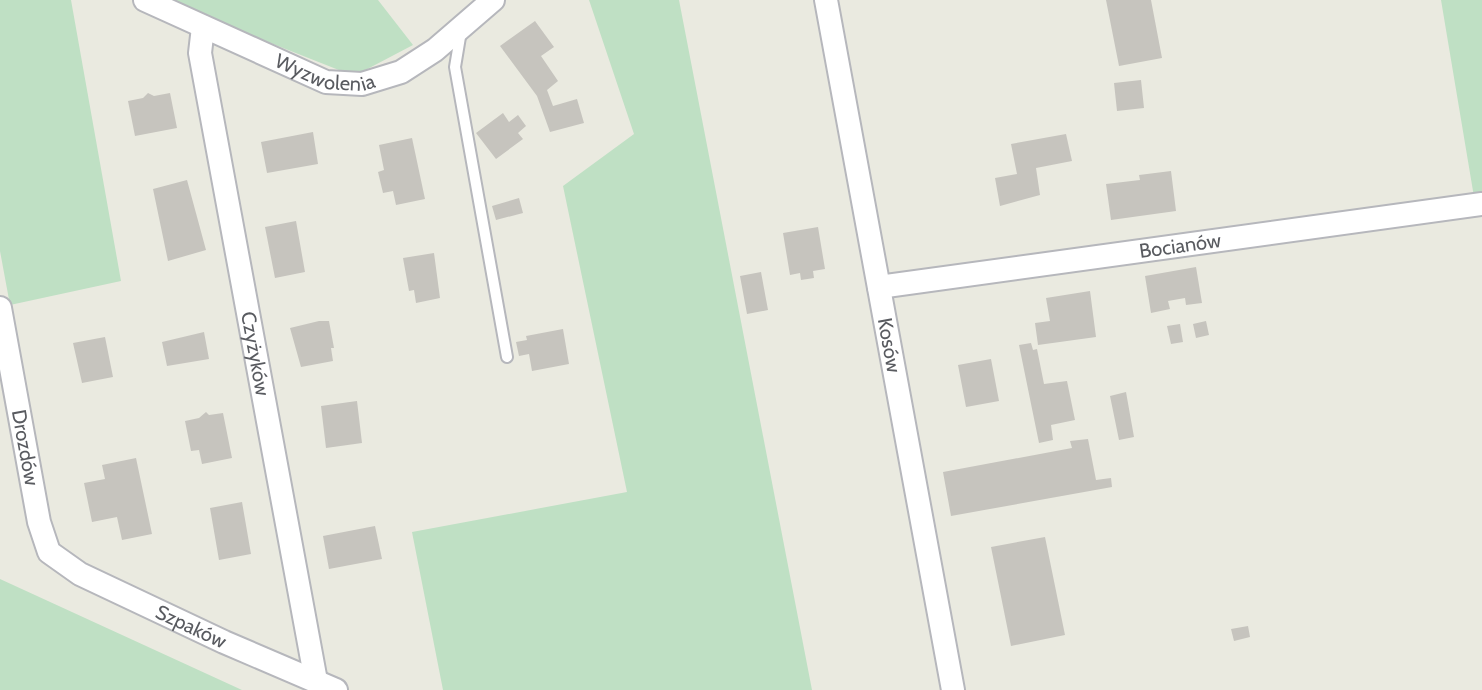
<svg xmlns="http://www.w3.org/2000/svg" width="1482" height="690" viewBox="0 0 1482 690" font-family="Cabin,sans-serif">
	<rect width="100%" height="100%" fill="#eaeae0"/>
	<path fill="#bfe0c4" d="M0 0H71L121 281 10 305 0 251Z
		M162 0H378L413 45 354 76Z
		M589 0H679L812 690H443L412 532 627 492 563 186 634 134Z
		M1441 0H1482V196L1474 197Z
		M0 579 242 690H0Z"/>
	<path fill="#c6c4be" d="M1106 0H1151L1162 58 1119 66Z
		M535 21 554 47 541 56 558 81 547 90 553 106 577 99 584 123 550 132 537 96 500 46Z
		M1141 80 1144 108 1117 111 1114 83Z
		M148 93 154 96 170 93 177 128 135 136 128 101 143 98Z
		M503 113 509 122 518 115 526 126 518 133 523 139 496 159 476 133Z
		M313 132 318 164 267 173 261 142Z
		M1066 134 1072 161 1036 168 1040 195 1000 206 995 178 1017 174 1011 144Z
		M412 138 425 199 396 205 393 191 383 193 378 172 384 170 379 145Z
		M1171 171 1176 211 1111 220 1106 184 1140 180 1139 175Z
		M187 180 206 250 168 261 153 189Z
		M519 198 523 213 496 220 492 206Z
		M296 221 305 272 275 278 265 227Z
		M818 227 825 269 813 271 814 278 801 280 800 273 790 275 783 233Z
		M434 253 440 298 416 303 414 290 409 291 403 258Z
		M1196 267 1202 303 1186 305 1185 298 1168 301 1170 309 1151 313 1145 276Z
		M761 272 768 310 747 314 740 276Z
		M1090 291 1096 337 1038 345 1035 323 1050 321 1046 298Z
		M319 321H329L334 348H331L333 361 301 367 290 328Z
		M1206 321 1209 335 1196 338 1193 324Z
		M1180 324 1183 342 1171 344 1167 326Z
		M563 329 569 364 532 371 529 354 519 356 516 342 527 340 526 336Z
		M204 332 209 359 167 366 162 342Z
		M105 337 113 377 82 383 73 343Z
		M1031 343 1033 350 1037 349 1044 384 1067 381 1075 420 1051 425 1053 440 1039 443 1019 345Z
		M991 359 999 401 966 407 958 365Z
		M1126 392 1134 437 1119 440 1110 396Z
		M357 401 362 443 326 448 321 406Z
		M206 412 209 415 223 413 232 458 202 464 199 450 191 451 185 421 199 418Z
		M1088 439 1096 480 1111 478 1112 487 951 516 943 472 1072 448 1070 441Z
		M136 458 152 534 122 540 117 517 92 522 84 483 105 479 102 465Z
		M242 502 251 554 219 560 210 508Z
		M375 526 382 559 329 569 323 536Z
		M1045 537 1065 635 1011 646 991 547Z
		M1248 626 1250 637 1234 641 1231 629Z"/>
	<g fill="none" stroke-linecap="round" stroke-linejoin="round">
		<g stroke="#b6b7bc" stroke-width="14">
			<path id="service" d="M461 31 455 67 507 357"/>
		</g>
		<g stroke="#b6b7bc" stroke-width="26">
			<g id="minor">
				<path id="s1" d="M145 0 326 82 362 84 401 72 435 50 493 0"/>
				<path id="s2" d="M826 0 953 690"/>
				<path id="s3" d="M203 27 200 53 316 681"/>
				<path id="s4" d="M879 287 1482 204"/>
				<path id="s5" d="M0 308 39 522 49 552 80 574 224 642 336 690"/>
			</g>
		</g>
		<use href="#service" stroke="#fff" stroke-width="10"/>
		<use href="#minor" stroke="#fff" stroke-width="22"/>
	</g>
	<g text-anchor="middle" stroke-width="5" stroke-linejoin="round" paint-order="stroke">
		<g font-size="20" fill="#595b60" stroke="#fff">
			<text dy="7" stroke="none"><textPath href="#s1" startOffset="196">Wyzwolenia</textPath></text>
			<text dy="7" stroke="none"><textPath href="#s4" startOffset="304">Bocianów</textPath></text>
			<text dy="7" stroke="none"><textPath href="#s2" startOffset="351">Kosów</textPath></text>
			<text dy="7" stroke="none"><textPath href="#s3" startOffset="332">Czyżyków</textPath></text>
			<text dy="7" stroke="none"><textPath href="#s5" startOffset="142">Drozdów</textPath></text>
			<text dy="7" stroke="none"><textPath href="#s5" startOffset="410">Szpaków</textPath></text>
		</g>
	</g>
</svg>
